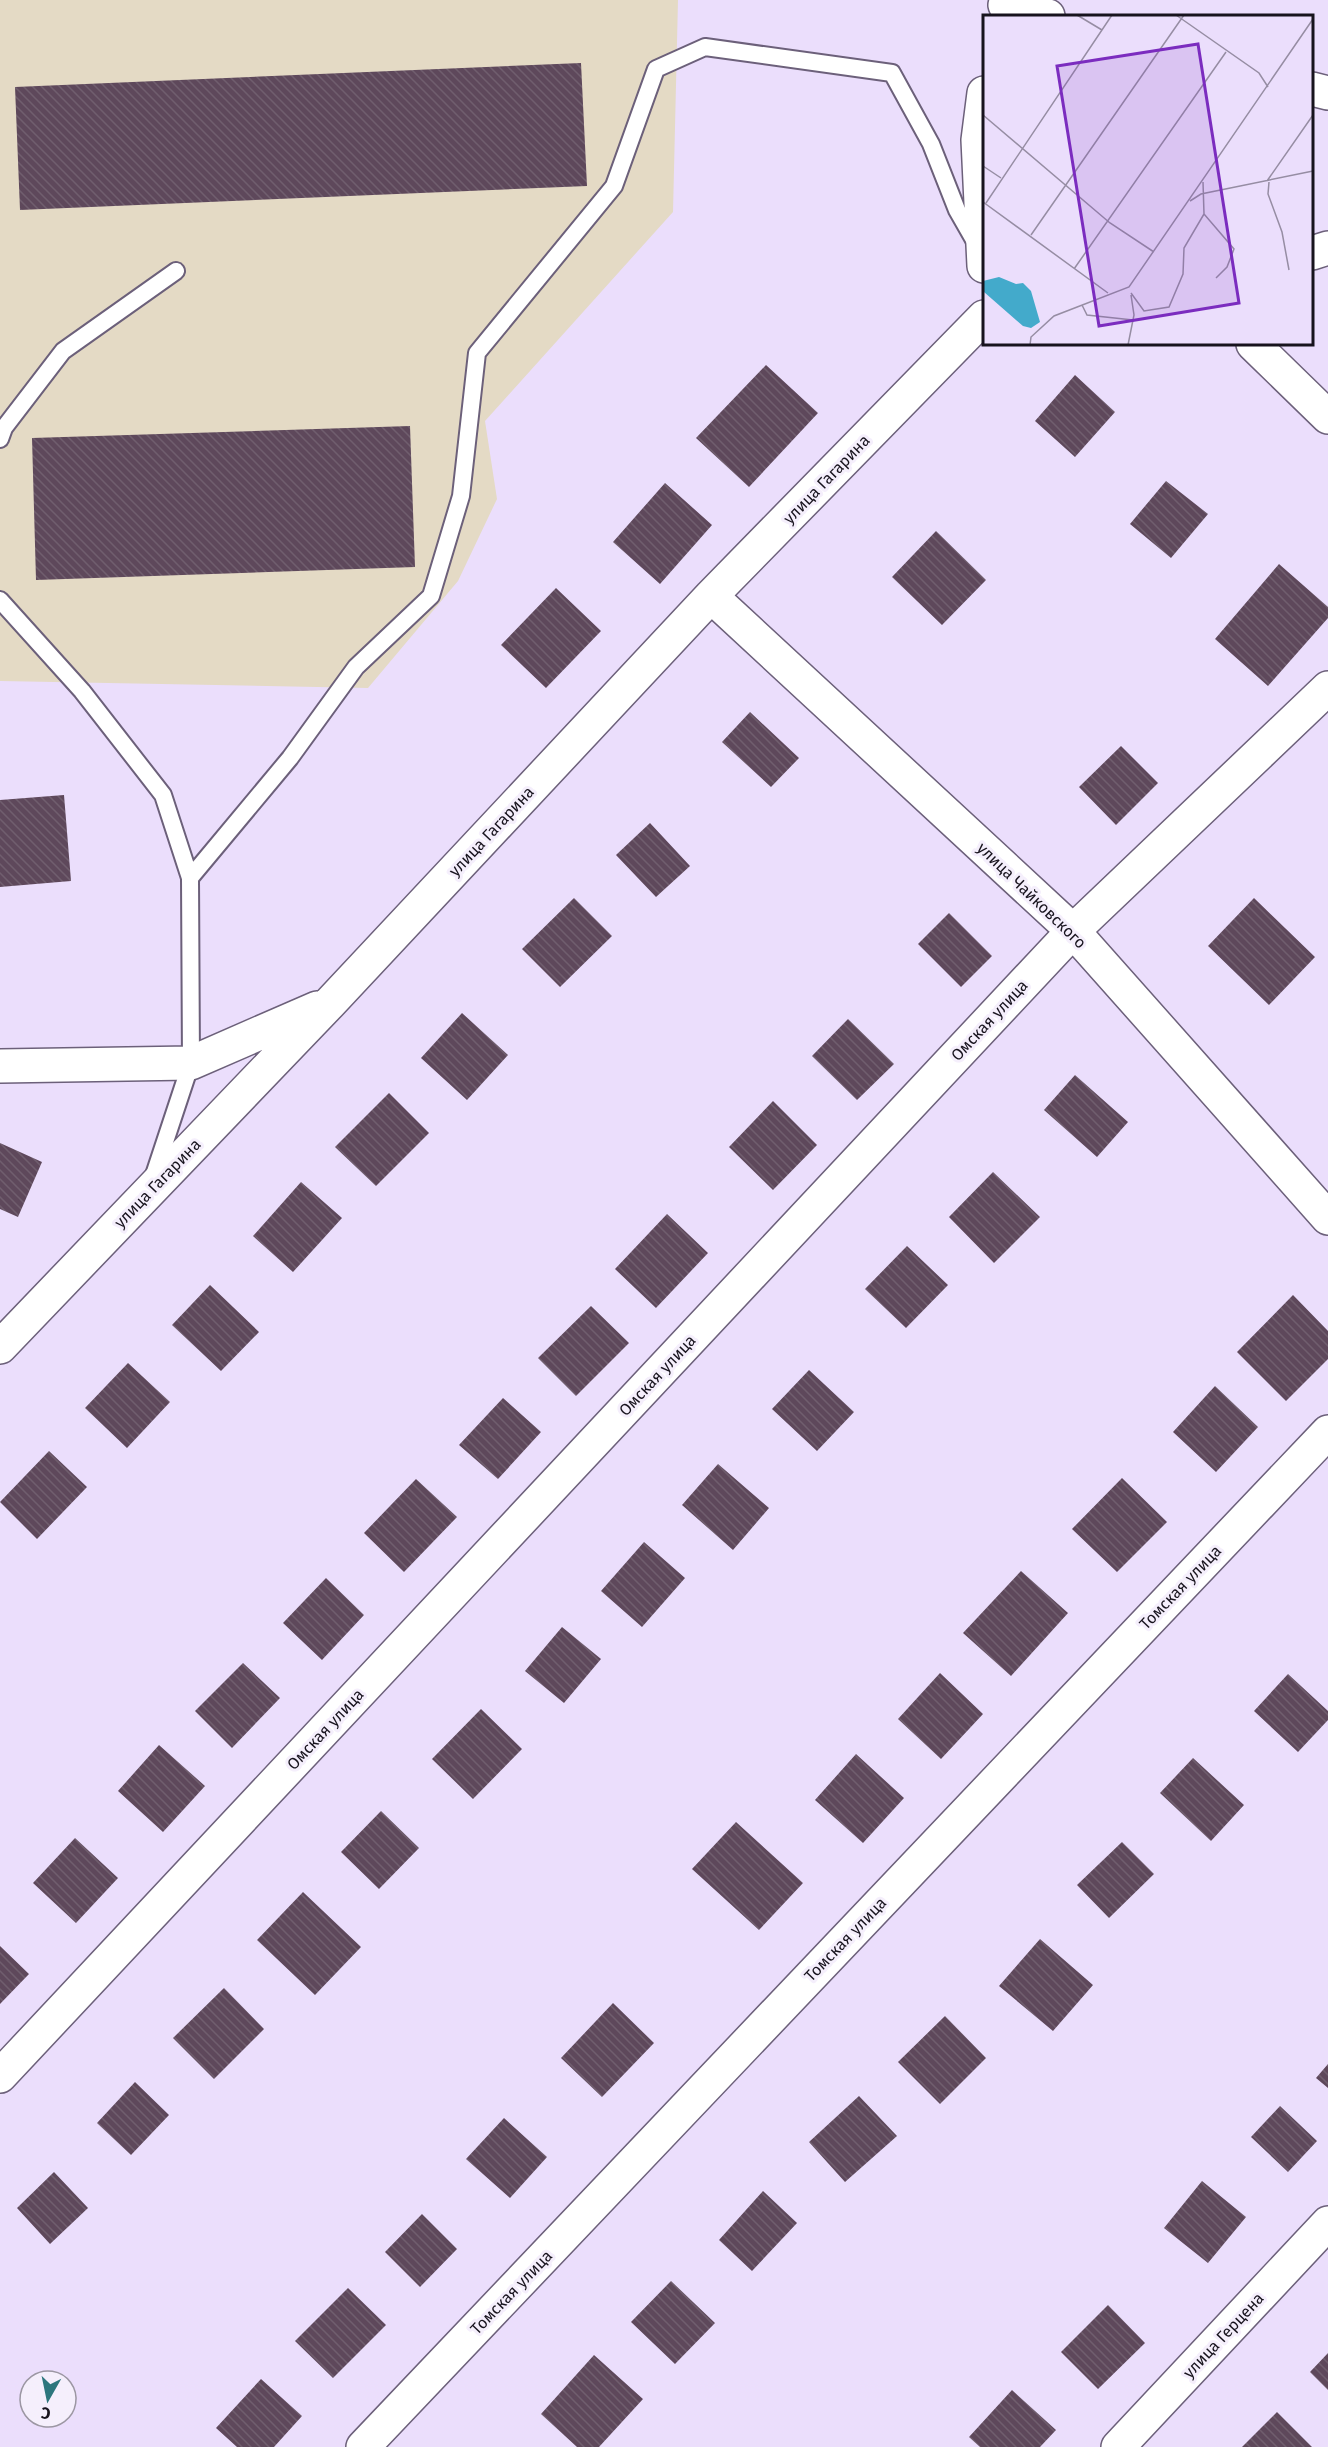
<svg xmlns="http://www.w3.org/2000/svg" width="1328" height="2447" viewBox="0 0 1328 2447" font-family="'Fira Sans',sans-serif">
	<defs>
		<pattern id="building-back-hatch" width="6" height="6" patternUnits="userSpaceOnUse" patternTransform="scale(1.5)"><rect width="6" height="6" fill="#5e485b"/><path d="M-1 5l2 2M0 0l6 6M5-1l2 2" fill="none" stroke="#705e6e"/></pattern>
	</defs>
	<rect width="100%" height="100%" fill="#ebdefc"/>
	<path fill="#e4dac5" d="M0 0H678L673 212 485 421 497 499 458 581 368 688 0 681Z"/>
	<path fill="url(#building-back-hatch)" d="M581 63 587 186 20 210 15 87Z
		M766 365 818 413 749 487 696 438Z
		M1075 375 1115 412 1075 457 1035 421Z
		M410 426 415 567 36 580 32 438Z
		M1166 481 1208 514 1171 558 1130 524Z
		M665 483 712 525 660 584 613 542Z
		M936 531 986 580 942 625 892 577Z
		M1279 564 1328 607V618L1268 686 1215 639Z
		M556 588 601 631 546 688 501 645Z
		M750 712 799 758 771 787 722 742Z
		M1121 746 1158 783 1116 825 1079 787Z
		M64 795 71 881 0 887V800Z
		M650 823 690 866 656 897 616 855Z
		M574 898 612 936 560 987 522 949Z
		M1254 898 1315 957 1269 1005 1208 946Z
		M949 913 992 956 961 987 918 944Z
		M462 1013 508 1055 467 1100 421 1058Z
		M848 1019 894 1064 857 1100 812 1056Z
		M1075 1075 1128 1122 1097 1157 1044 1110Z
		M389 1093 429 1133 376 1186 335 1147Z
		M773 1101 817 1145 773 1190 729 1147Z
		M0 1143 42 1162 18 1217 0 1209Z
		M993 1172 1040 1217 994 1263 949 1217Z
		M301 1182 342 1218 293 1272 253 1236Z
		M667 1214 708 1253 656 1308 615 1269Z
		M907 1246 948 1285 906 1328 865 1289Z
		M210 1285 259 1332 221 1371 172 1325Z
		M1293 1295 1328 1331V1359L1286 1401 1237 1352Z
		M591 1306 629 1343 576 1396 538 1358Z
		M128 1363 170 1402 127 1448 85 1408Z
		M809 1370 854 1412 817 1451 772 1409Z
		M1215 1386 1258 1427 1216 1472 1173 1432Z
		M503 1398 541 1432 498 1479 459 1445Z
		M49 1451 87 1487 37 1539 0 1502Z
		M718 1464 769 1508 733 1550 682 1505Z
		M1122 1478 1167 1522 1117 1572 1072 1529Z
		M416 1479 457 1517 404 1572 364 1533Z
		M644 1542 685 1578 642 1627 601 1591Z
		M1021 1571 1068 1613 1011 1676 963 1633Z
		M326 1578 364 1615 322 1660 283 1623Z
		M562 1627 601 1659 564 1703 525 1671Z
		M243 1663 280 1698 232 1748 195 1711Z
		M940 1673 983 1714 941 1759 898 1719Z
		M1288 1674 1328 1711V1720L1298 1752 1254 1711Z
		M481 1709 522 1749 473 1799 432 1759Z
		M159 1745 205 1786 163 1832 118 1791Z
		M856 1754 904 1798 863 1843 815 1800Z
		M1193 1758 1244 1805 1211 1841 1160 1793Z
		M381 1811 419 1848 379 1889 341 1852Z
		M736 1822 803 1883 759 1930 692 1869Z
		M75 1838 118 1878 76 1923 33 1883Z
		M1122 1842 1154 1874 1109 1918 1077 1885Z
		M303 1892 361 1947 315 1995 257 1940Z
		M1040 1939 1093 1985 1053 2031 999 1986Z
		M0 1946 29 1974 0 2004Z
		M224 1988 264 2029 214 2079 173 2038Z
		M613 2003 654 2043 602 2097 561 2058Z
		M945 2016 986 2058 940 2104 898 2062Z
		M1328 2064V2088L1316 2078Z
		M135 2082 169 2115 131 2155 97 2123Z
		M859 2096 897 2136 845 2182 809 2142Z
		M1280 2106 1317 2141 1288 2172 1251 2137Z
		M504 2118 547 2157 510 2198 466 2159Z
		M54 2172 88 2208 50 2244 17 2208Z
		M1202 2181 1246 2217 1208 2263 1164 2228Z
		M763 2191 797 2223 752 2271 719 2240Z
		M422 2214 457 2249 420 2287 385 2252Z
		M671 2281 715 2323 675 2364 631 2322Z
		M348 2288 386 2325 333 2378 295 2341Z
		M1108 2305 1145 2343 1098 2389 1061 2352Z
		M1328 2353V2390L1310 2372Z
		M594 2355 643 2399 599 2447H577L541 2414Z
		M261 2379 302 2416 274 2447H237L216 2428Z
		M1012 2390 1056 2430 1040 2447H980L969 2437Z
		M1277 2412 1312 2447H1242Z"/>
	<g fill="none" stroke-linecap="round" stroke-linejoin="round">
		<g stroke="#6c607a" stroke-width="20">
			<path id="lane" d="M0 439 4 428 63 351 176 271
				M0 600 82 691 163 795 190 878 191 1063 153 1178
				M190 878 290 758 356 667 431 596 461 496 477 353 614 186 656 69 705 47 892 73 931 144 957 210 977 245"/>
		</g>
		<g stroke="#6c607a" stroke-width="36">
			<path id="street" d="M1005 5 1048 16
				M1312 89 1328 93
				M984 93 978 140 984 266
				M1312 253 1328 248
				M1253 344 1328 417
				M711 596 1073 931 1328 1218
				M0 1066 191 1063 317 1008
				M0 1347 330 1003 711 596 984 317
				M0 2076 1073 931 1328 688
				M363 2447 1328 1432
				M1118 2447 1328 2223"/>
		</g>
		<use href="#lane" stroke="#fff" stroke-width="16"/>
		<use href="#street" stroke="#fff" stroke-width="33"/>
	</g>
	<g text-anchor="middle" stroke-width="6" stroke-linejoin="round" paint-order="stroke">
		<g font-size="16" fill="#17131d" stroke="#f5effc">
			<text transform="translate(826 479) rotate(-46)" y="6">улица Гагарина</text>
			<text transform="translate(491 831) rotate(-47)" y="6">улица Гагарина</text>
			<text transform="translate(1032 895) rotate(44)" y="6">улица Чайковского</text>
			<text transform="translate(989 1020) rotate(-47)" y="6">Омская улица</text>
			<text transform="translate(157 1183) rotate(-46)" y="6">улица Гагарина</text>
			<text transform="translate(657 1375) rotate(-47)" y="6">Омская улица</text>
			<text transform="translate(1180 1587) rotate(-46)" y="6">Томская улица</text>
			<text transform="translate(325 1729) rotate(-47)" y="6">Омская улица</text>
			<text transform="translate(845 1939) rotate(-46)" y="6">Томская улица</text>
			<text transform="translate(511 2292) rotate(-46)" y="6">Томская улица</text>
			<text transform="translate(1223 2335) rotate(-47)" y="6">улица Герцена</text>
		</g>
	</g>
	<g transform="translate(983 15)">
		<rect width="330" height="330" fill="#ebdefc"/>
		<path d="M16 262 33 269 40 268 48 276 57 307 48 313 40 311 1 277 0 266Z" fill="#43aacb"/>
		<path fill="none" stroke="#968da3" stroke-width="1.5" d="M94 0 119 15M193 0 276 58 285 72M0 100 127 208 171 237M0 151 18 163M284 166 330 100M220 167 221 199 251 234 244 252 233 263M286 167 285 179 299 217 306 255M207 186 218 179 330 156M0 187 125 278M3 188 129 0M48 220 201 0M91 254 243 37M148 278 161 296 186 292 200 259 201 233 221 199M99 290 104 300 150 305M47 330 48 322 71 301 146 272 330 4M145 330 151 300 148 280"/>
		<path fill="#7b2cbf" fill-opacity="0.15" stroke="#7b2cbf" stroke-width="3" d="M215 29 256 288 116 311 74 51Z"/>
		<rect width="330" height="330" fill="none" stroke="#17131d" stroke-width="3"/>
	</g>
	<g transform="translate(48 2399) rotate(189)"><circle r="28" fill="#f5effc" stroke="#9c97a3" stroke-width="1.5"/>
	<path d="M0-4.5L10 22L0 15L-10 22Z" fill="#2d767d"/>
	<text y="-9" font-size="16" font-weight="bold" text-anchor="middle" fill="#17131d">С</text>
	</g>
</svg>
